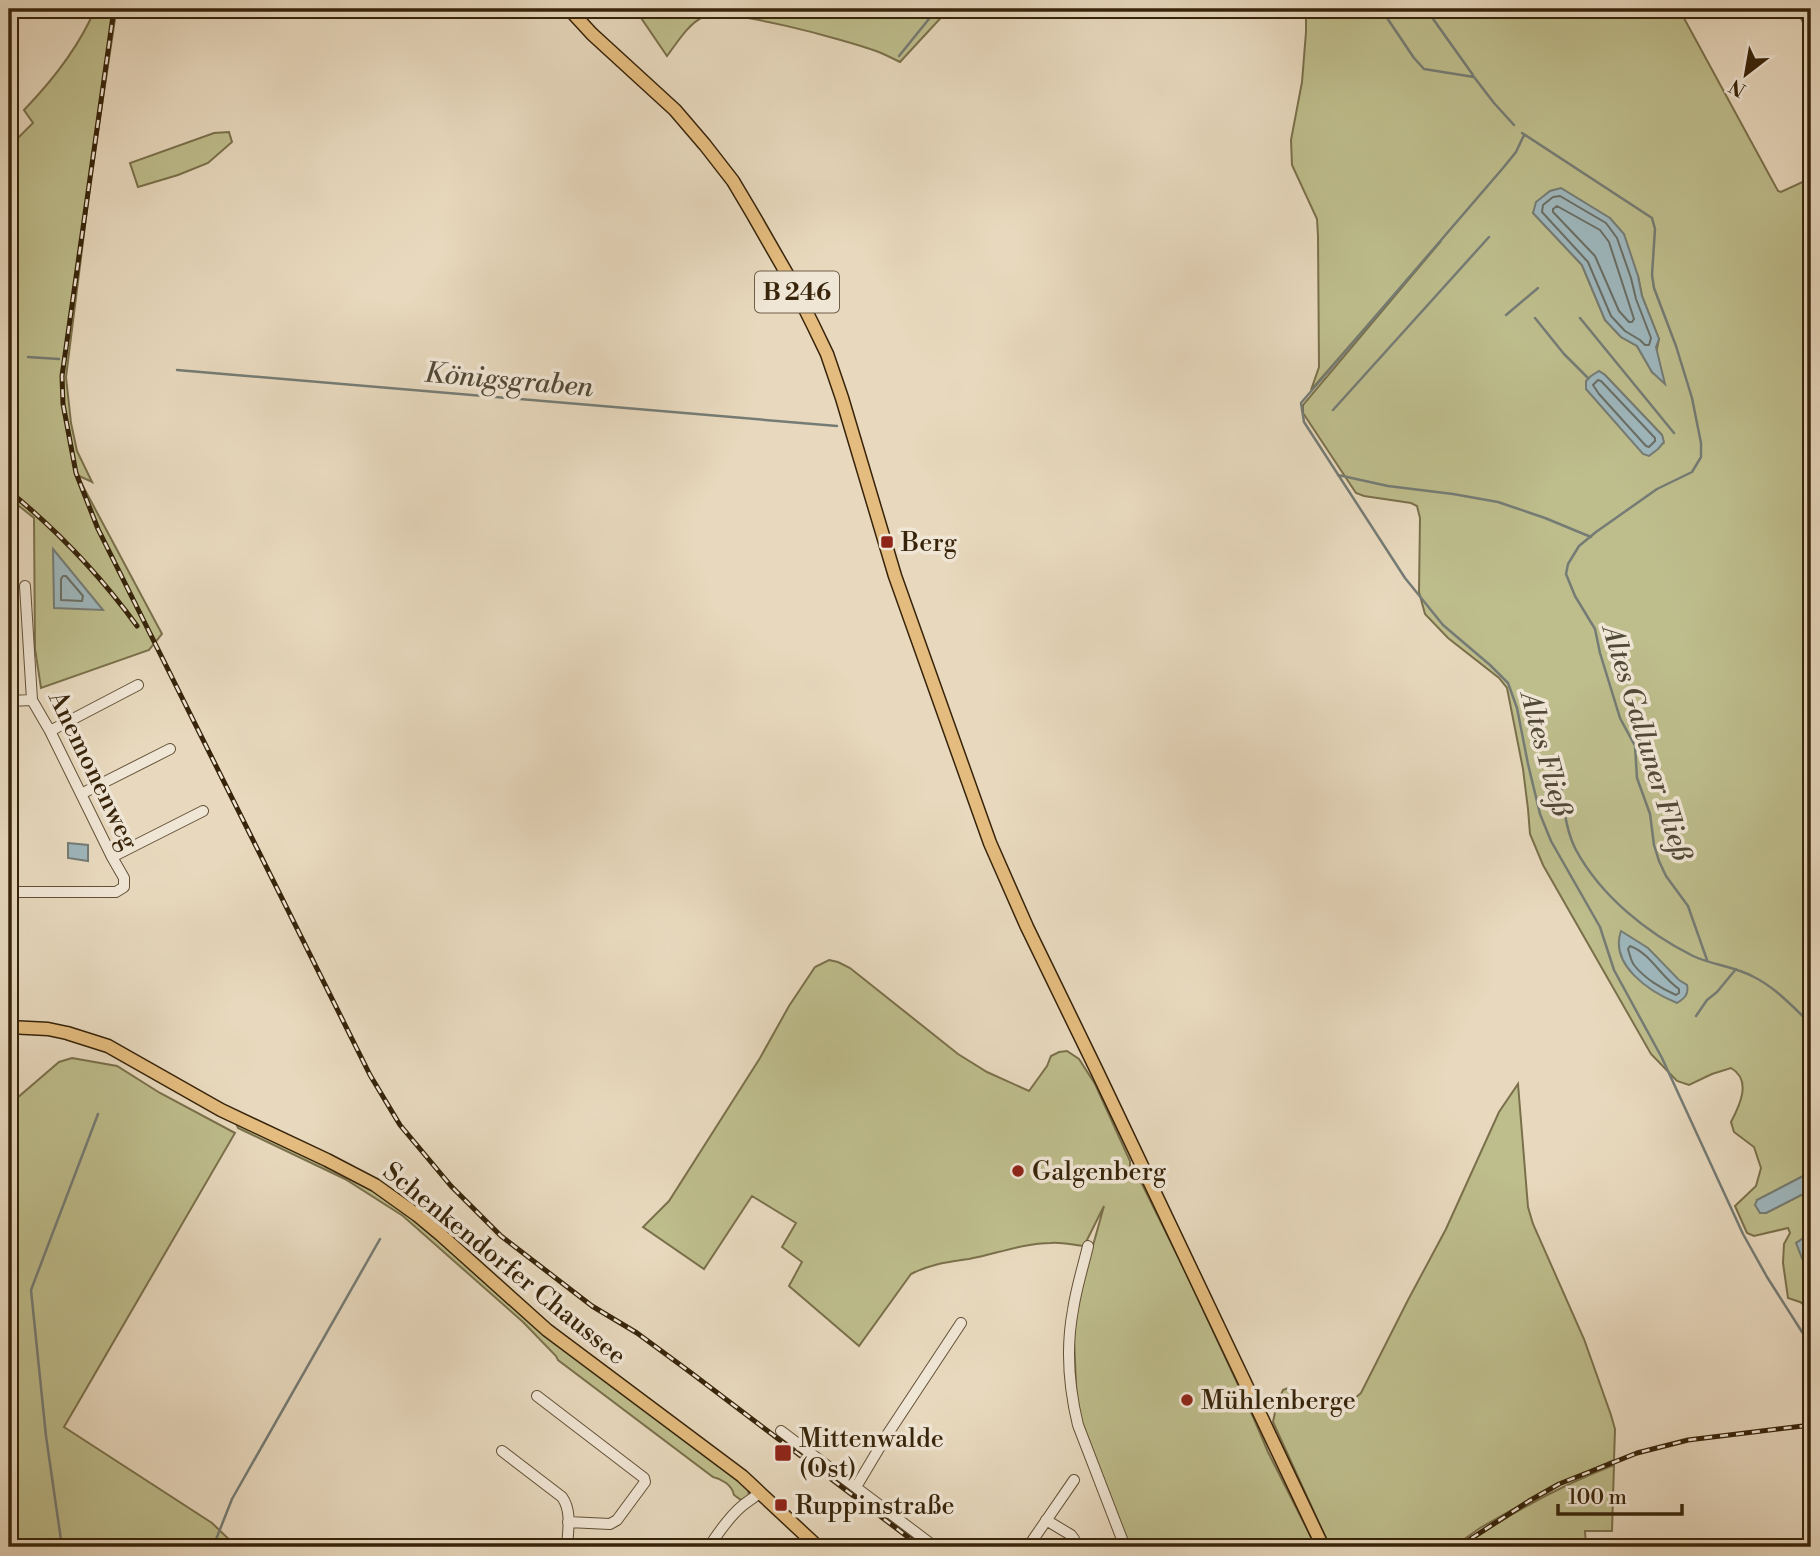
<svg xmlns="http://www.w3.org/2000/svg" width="1820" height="1556" viewBox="0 0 1820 1556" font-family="'Libre Bodoni',serif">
	<rect width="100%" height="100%" fill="#e8d9be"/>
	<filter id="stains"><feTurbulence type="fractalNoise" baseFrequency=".00286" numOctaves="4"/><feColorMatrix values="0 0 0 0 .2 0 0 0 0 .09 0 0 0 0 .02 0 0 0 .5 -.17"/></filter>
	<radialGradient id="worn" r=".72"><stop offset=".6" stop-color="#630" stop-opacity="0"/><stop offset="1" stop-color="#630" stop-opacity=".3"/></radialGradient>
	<path fill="#bebd8c" stroke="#7a704b" stroke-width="2" fill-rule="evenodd" d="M95 9H148L118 14 115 19 91 178 66 377 71 423 77 451 92 482 77 475 162 634 149 650 41 688 35 649 34 518 9 498V147L33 123 24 110C53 80 79 47 95 9Z
		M635 9H949L900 62C892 58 884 54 876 51 849 41 724 6 703 17 688 24 677 43 667 56Z
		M1306 9H1679L1778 191 1781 192 1811 178V921L1803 925 1811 950V1172L1757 1200 1766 1213 1811 1190V1235L1802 1239 1809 1276H1811V1310L1800 1302 1788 1298 1783 1263 1784 1244 1790 1233 1788 1228 1754 1236 1747 1233 1735 1206 1756 1186 1761 1168 1754 1147 1734 1132 1731 1122C1740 1105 1752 1080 1731 1068L1712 1074 1689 1085 1677 1081 1651 1054 1543 865 1530 834 1528 809 1523 769 1507 688 1499 678 1448 638 1425 614 1419 592 1420 518 1417 506 1411 503 1364 496 1356 493 1303 413V405L1441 241 1311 390 1319 367 1318 236 1317 219 1292 165 1291 140 1302 82 1306 32ZM1561 189 1585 203 1638 276 1642 296 1659 339 1652 372 1637 346 1621 337 1605 320 1582 265 1533 213 1550 191ZM1599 371 1605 375 1662 435 1663 442Z
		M1796 9H1806L1811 18V37Z
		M229 132 232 142 208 163 178 175 138 187 130 163 214 133Z
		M829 960 838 962 850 968 958 1054 987 1072 1029 1091 1047 1066 1051 1056 1059 1052 1067 1051 1079 1059 1095 1084 1130 1161V1169L1138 1176 1186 1273 1254 1419 1268 1452 1316 1547H1127L1080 1422 1077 1406 1074 1339 1075 1310 1104 1206 1084 1246C1073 1245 1062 1242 1051 1243 1023 1243 996 1254 969 1259 949 1262 930 1264 911 1274L859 1346 789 1286 802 1262 782 1247 796 1223 752 1196 704 1269 643 1227 669 1201 760 1058 789 1006 815 967Z
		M72 1058 117 1066 160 1093 235 1133 64 1427 212 1523 237 1547H9V1105L59 1062Z
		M1518 1084 1528 1207 1533 1224 1584 1339 1611 1415 1615 1429 1614 1460 1545 1491 1480 1528 1453 1547H1330L1273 1422 1277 1403 1283 1390 1288 1388 1300 1399 1325 1411 1345 1407 1361 1393 1408 1300 1446 1229 1499 1112Z
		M236 1123 356 1180 389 1200 739 1480 748 1489 749 1496 741 1500 734 1495C732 1485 722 1479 713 1477L558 1360 556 1356 523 1322 403 1216 345 1179 238 1128Z
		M1614 1465 1612 1531H1585L1586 1547H1462C1510 1513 1559 1486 1614 1465Z"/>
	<path fill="#9eb7bd" stroke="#757c75" stroke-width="2" d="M1561 188 1610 218 1624 234 1638 276 1642 296 1659 339 1656 347 1665 384 1652 372 1637 346 1621 337 1605 320 1582 265 1533 213 1536 202 1550 191Z
		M1599 371 1605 375 1662 435 1664 442 1658 449 1649 456 1643 454 1586 389V381L1591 376Z
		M53 549 103 610 54 608Z
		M68 843 88 845V861L68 858Z
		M1621 931 1648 948 1679 980 1687 985C1689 994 1685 998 1677 1003 1650 992 1609 965 1621 931Z
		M1811 1172V1190L1766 1213H1760L1755 1205 1757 1200Z
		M1811 1235V1276H1809L1796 1243 1802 1239Z"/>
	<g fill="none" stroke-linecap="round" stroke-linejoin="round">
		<path stroke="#6a6e64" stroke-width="2" d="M1560 196 1606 223 1617 238 1631 278 1636 299 1651 338 1649 345H1645L1640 340 1625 331 1611 316 1588 262 1542 212 1543 205 1553 197Z
			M1557 206 1600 230 1609 242 1634 319 1632 322H1629L1619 311 1595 256 1553 212V209Z
			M1598 380 1601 381 1655 438V441L1649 447 1646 446 1599 394 1593 385Z
			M63 576H66L83 596 82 601 61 600V579Z
			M1630 946C1650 953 1661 977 1679 989V993L1676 995C1662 989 1644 978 1634 965 1631 961 1630 955 1628 949Z"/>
		<path stroke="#757c75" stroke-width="2.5" d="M1381 9 1414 58 1424 69 1474 77 1494 103 1514 125
			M1426 9 1473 75
			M899 56 937 9
			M1522 133 1652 218 1655 229 1652 275 1654 288 1676 346 1692 398 1701 443V457L1692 472 1657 489 1596 532 1579 546 1568 564 1566 574 1575 596 1595 629 1600 653 1620 718 1635 746 1637 778 1650 814 1654 845 1659 861 1666 876 1688 906 1707 960
			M1524 135 1516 152 1503 168 1301 403 1304 422 1405 578 1443 625 1490 665 1508 683 1517 708 1528 764 1540 814 1551 841 1600 927 1614 970 1662 1058 1743 1234 1767 1277 1811 1346
			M1506 315 1538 288
			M1535 318 1564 354 1588 378
			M1580 318 1674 433
			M9 352 14 355
			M28 357 59 359
			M177 370 837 426
			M1333 410 1489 237
			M1338 475 1388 486 1453 494 1498 502 1545 518 1591 537
			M1561 788C1564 808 1566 831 1576 850 1601 896 1647 933 1693 956 1712 965 1734 966 1754 977 1776 988 1793 1007 1811 1024
			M1696 1016 1707 1000 1717 992 1736 969
			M62 1547 46 1436 31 1290 98 1114
			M213 1547 232 1499 380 1239"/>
		<g stroke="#635137" stroke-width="12">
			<path id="minor" d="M9 701 32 700
				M50 731 138 685
				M81 794 170 749
				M112 857 203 811
				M9 892H116L124 887V878L112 857 50 731 32 700 25 586
				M1088 1246C1083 1267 1076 1289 1073 1310 1066 1347 1069 1388 1078 1425L1125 1547
				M537 1396 644 1478 645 1482 617 1520 610 1524 568 1522
				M781 1431 935 1547
				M502 1451 562 1497C572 1511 568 1530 567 1547
				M856 1487 887 1435 961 1323
				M1046 1520 1071 1535 1074 1539 1076 1547
				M709 1547C718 1533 728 1518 742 1506 748 1501 754 1498 760 1492
				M1028 1547 1074 1480"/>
		</g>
		<g stroke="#37240a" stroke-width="15">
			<path id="major" d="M569 9 592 34 675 110 705 145 733 181 752 213 791 281 813 325 827 354 842 398 895 576 990 843 1027 927 1097 1071 1323 1547
				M9 1027 48 1029 67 1033 108 1046 221 1110 327 1160 375 1185 417 1215 441 1235 547 1330 742 1476 818 1547"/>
		</g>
		<use href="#minor" stroke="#f0e6d5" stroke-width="10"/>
		<use href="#major" stroke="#e4bc7f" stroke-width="12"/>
		<g stroke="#37240a" stroke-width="5">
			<path id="rail" d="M114 9 62 376 63 404 76 473 98 529 370 1075 400 1125 451 1186 501 1236 592 1306 637 1333 690 1372 921 1547
				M9 491C58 531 100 575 137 626
				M1458 1547 1529 1501 1559 1484 1637 1453 1688 1440 1811 1425"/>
		</g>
		<use href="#rail" stroke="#f0e6d5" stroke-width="2.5" stroke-dasharray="8" stroke-linecap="butt"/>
	</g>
	<g fill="#8f2418" stroke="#f0e6d5" stroke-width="2.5">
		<rect x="880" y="535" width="14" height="14" rx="3.5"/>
		<circle cx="1018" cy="1171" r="7"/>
		<circle cx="1187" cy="1400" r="7"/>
		<rect x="774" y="1444" width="18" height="18" rx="3.5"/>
		<rect x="774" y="1498" width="14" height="14" rx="3.5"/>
	</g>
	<g text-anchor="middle" stroke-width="7" stroke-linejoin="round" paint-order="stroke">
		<rect fill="#f0e6d5" stroke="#6e5e47" stroke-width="2" x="755" y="271.5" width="84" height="41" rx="5"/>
		<g font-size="24" font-weight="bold" fill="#37240a">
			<text x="797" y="300">B 246</text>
		</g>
		<g font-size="26" fill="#37240a" stroke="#f0e6d5" text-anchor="start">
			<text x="901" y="551">Berg</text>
			<text x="1032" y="1180">Galgenberg</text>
			<text x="1201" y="1409">Mühlenberge</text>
			<text x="799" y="1447">Mittenwalde<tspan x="799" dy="30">(Ost)</tspan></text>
			<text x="795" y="1514">Ruppinstraße</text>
		</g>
		<g font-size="26" fill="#37240a" stroke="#f0e6d5">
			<text transform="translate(94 770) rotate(64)" y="9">Anemonenweg</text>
			<text transform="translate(505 1263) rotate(39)" y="9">Schenkendorfer Chaussee</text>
		</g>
		<g font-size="28" font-style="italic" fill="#514937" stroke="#f0e6d5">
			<text transform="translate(509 379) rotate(5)" y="10">Königsgraben</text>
			<text transform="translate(1648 743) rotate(73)" y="10">Altes Galluner Fließ</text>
			<text transform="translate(1547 754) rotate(75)" y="10">Altes Fließ</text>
		</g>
	</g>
	<rect width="1820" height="1556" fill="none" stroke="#e8d9be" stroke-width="35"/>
	<rect x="10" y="10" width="1799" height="1535" fill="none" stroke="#37240a" stroke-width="3.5"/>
	<rect x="18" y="18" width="1785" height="1521" fill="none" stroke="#37240a" stroke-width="2"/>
	<g transform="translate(1746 74) rotate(211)" stroke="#f0e6d5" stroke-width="5" paint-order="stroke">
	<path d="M0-5L12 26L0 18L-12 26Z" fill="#37240a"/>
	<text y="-10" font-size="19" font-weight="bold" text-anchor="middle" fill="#37240a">N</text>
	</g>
	<path d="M1558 1504v10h124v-10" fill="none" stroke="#37240a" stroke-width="3.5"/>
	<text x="1568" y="1504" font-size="21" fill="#37240a" stroke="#f0e6d5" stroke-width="5" paint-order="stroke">100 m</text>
	<rect width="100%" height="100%" filter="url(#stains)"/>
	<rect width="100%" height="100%" fill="url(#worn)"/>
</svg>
